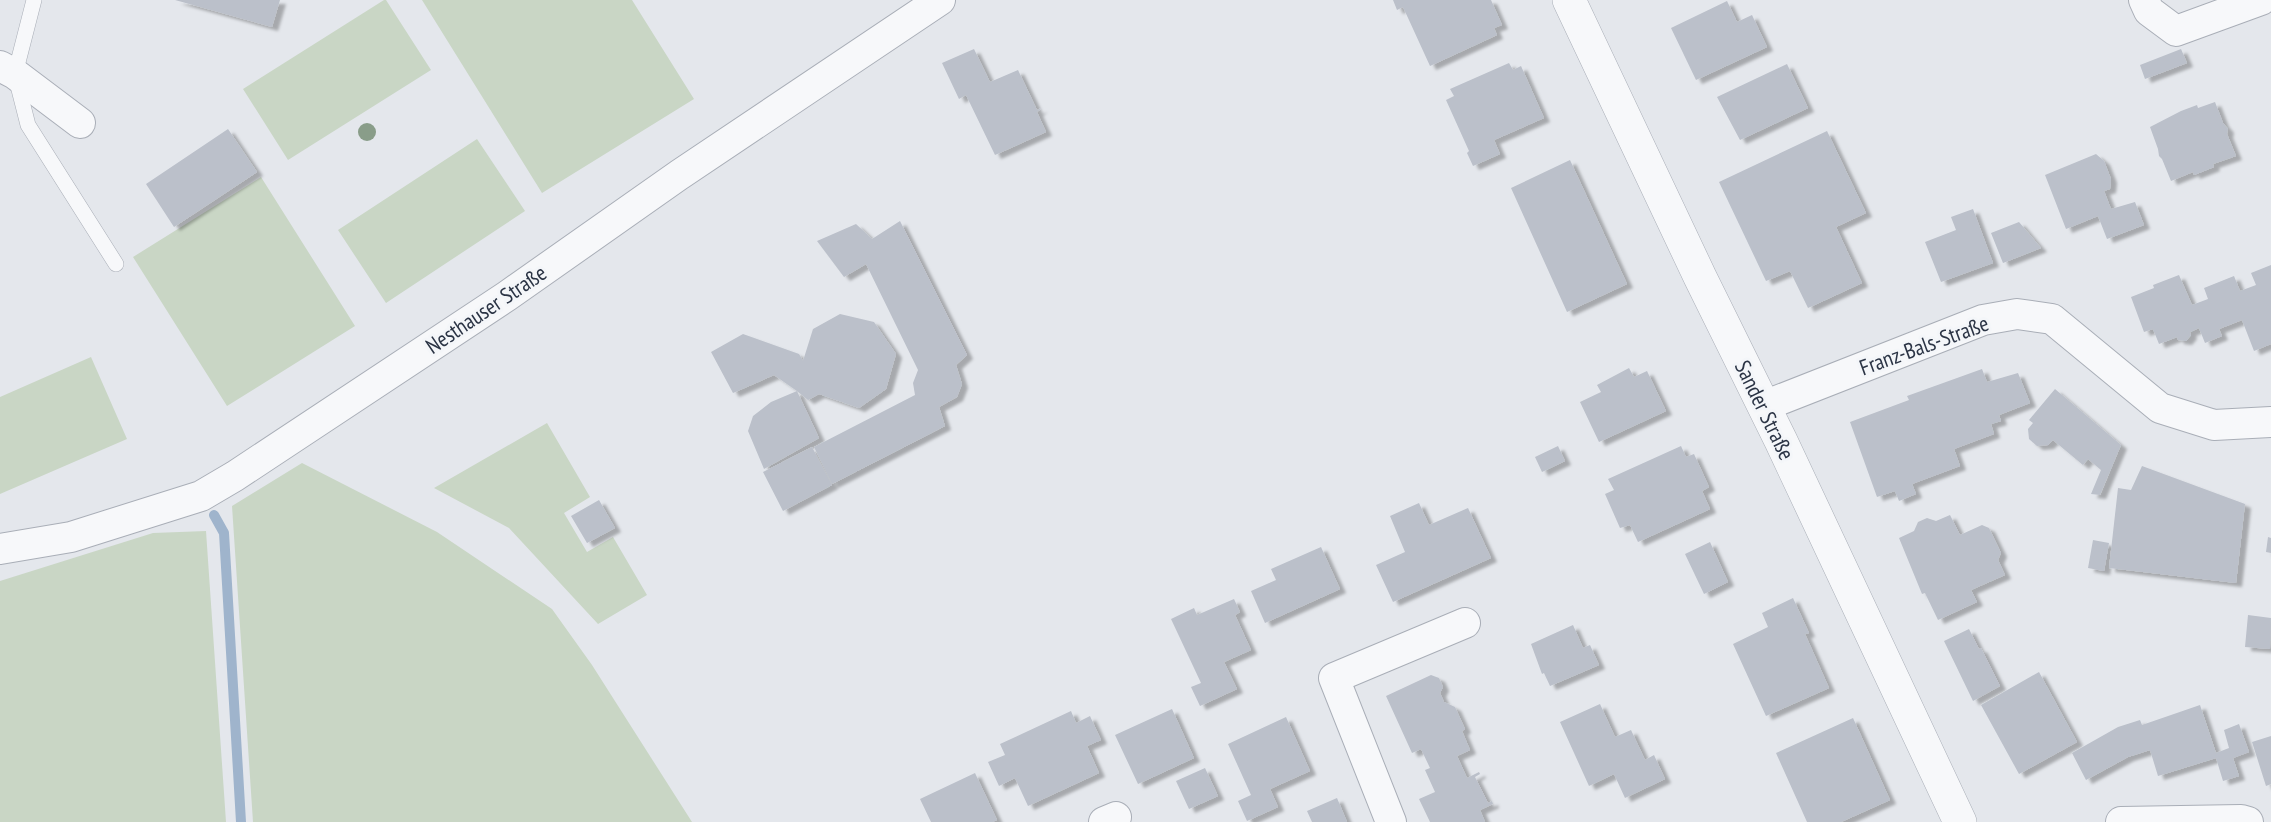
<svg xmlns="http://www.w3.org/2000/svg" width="2271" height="822" viewBox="0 0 2271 822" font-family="'PT Sans Narrow',sans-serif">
	<defs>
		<filter id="shadow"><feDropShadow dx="6" dy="4" stdDeviation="1.5" flood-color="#0004"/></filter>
	</defs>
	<rect width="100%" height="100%" fill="#e4e7ec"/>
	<path fill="#c9d6c5" d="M384 0H386L431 70 288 160 243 89Z
		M422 0H632L694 99 542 193Z
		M477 139 525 211 386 303 338 230Z
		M261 177 355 326 227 406 133 257Z
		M91 357 127 439 0 494V397Z
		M547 423 590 497 564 513 587 552 613 537 647 595 598 624 509 528 434 488Z
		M302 463 437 532 552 609 592 665 692 822H253L232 506Z
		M206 531 226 822H0V581L153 533Z"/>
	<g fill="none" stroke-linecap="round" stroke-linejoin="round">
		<path stroke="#9fb4cc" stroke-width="10" d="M214 515 224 533 241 822"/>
	</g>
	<path fill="#bbc0ca" filter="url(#shadow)" d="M175 0H280L272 27Z
		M1393 0H1491L1502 25 1494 28 1497 35 1430 66 1403 7 1397 10Z
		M1727 1 1737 22 1752 15 1767 47 1696 80 1671 28Z
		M974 49 990 82 1018 70 1037 110 1042 108 1037 112 1046 132 995 155 966 95 959 99 942 63Z
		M2181 49 2187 63 2145 79 2140 65Z
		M1509 63 1513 70 1521 66 1544 118 1494 140 1500 154 1473 166 1467 153 1469 151 1446 100 1454 96 1450 89Z
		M1787 64 1808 108 1740 140 1717 97Z
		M2215 102 2223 123 2228 129 2227 134 2236 156 2213 164 2214 167 2194 175 2193 172 2171 181 2162 159 2159 156 2158 149 2150 127 2181 111 2197 105 2198 108Z
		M228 129 257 172 174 227 146 184Z
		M1827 131 1866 213 1836 227 1862 283 1808 308 1790 271 1766 281 1719 182Z
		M2096 154 2104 161 2111 179 2110 189 2104 191 2111 209 2135 202 2144 225 2107 239 2098 216 2066 229 2045 175Z
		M1570 160 1627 284 1567 312 1511 188Z
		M1973 209 1993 263 1941 282 1925 242 1956 230 1951 217Z
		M900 221 967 355 956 365 962 384 957 397 939 407 945 426 832 484 814 447 915 395 913 383 918 370 866 264 844 277 817 241 856 224 872 239Z
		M2019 222 2041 248 2003 263 1991 233Z
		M2271 265V344L2254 351 2242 320 2219 329 2222 336 2205 343 2199 328 2190 332 2191 335 2186 341 2178 340 2177 337 2159 344 2153 329 2144 332 2131 297 2154 288 2153 285 2179 275 2192 305 2208 299 2204 288 2234 276 2240 291 2256 285 2251 273Z
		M840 314 874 322 896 354 886 389 859 408 819 394 808 400 797 391 819 438 764 469 748 431 753 416 771 402 797 391 774 375 733 393 711 352 743 334 799 354 803 361 813 329Z
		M1629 368 1634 377 1647 371 1666 411 1599 442 1580 402 1601 392 1597 385Z
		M1982 369 1987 382 2018 373 2030 403 1999 415 2001 421 1991 424 1994 434 1954 449 1960 466 1912 484 1916 494 1899 501 1895 491 1877 497 1850 422 1909 400 1907 396Z
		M2055 389 2121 445 2100 495 2091 494 2101 470 2088 459 2083 465 2053 440 2048 445 2037 446 2029 439 2028 429 2033 423 2029 420Z
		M1558 446 1565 461 1542 472 1535 457Z
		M1681 446 1686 457 1694 454 1709 487 1702 491 1710 509 1638 542 1630 525 1620 528 1605 494 1614 490 1608 479Z
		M812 447 832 485 783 511 763 472Z
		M2142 466 2245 504 2236 583 2109 568 2118 488 2131 490Z
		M599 500 615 528 587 543 571 516Z
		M1419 503 1429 525 1468 508 1491 558 1393 602 1376 565 1405 552 1390 516Z
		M1950 515 1960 535 1982 525 1989 528 2001 553 1998 560 2005 575 1971 590 1977 602 1938 620 1925 593 1922 594 1899 538 1914 531 1918 522 1927 518 1936 521Z
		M2268 537 2271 538V553L2266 552Z
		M2093 540 2109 543 2104 571 2088 568Z
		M1710 542 1728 582 1704 594 1685 554Z
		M1321 547 1340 589 1265 623 1251 591 1276 580 1271 569Z
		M1793 598 1809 633 1805 634 1829 688 1766 716 1733 644 1768 627 1762 613Z
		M1234 599 1240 612 1235 615 1251 650 1224 662 1237 689 1200 706 1191 687 1201 683 1171 619 1194 608 1197 615Z
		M2248 615 2271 618 2270 649 2245 647Z
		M1573 625 1583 648 1590 645 1599 665 1550 686 1544 673 1542 674 1531 644Z
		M1969 629 1979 649 1981 648 2000 686 1973 701 1944 641Z
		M2039 672 2077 742 2019 774 1981 705Z
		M1431 675 1439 678 1443 687 1440 693 1444 702 1455 707 1465 729 1462 731 1470 750 1457 756 1467 778 1479 772 1480 774 1475 777 1488 803 1492 801 1493 804 1480 810 1485 822H1430L1419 799 1435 792 1425 770 1430 768 1421 749 1412 753 1386 696Z
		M1600 704 1615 737 1631 730 1645 760 1654 755 1665 779 1625 798 1614 774 1589 786 1560 722Z
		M2200 705 2216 753 2229 748 2224 730 2239 724 2249 752 2233 758 2239 776 2223 781 2216 758 2158 776 2150 750 2128 757 2086 780 2072 753 2118 727 2140 720 2142 725Z
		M1172 709 1194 758 1138 784 1115 735Z
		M1071 711 1076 723 1090 716 1101 740 1087 746 1099 773 1028 806 1015 778 999 786 988 762 1005 755 1000 744Z
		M1286 717 1310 771 1270 789 1278 807 1247 821 1238 801 1251 795 1228 744Z
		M1853 718 1890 800 1841 822H1807L1776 753Z
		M2271 736V784L2266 786 2252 742Z
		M1205 768 1218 796 1189 809 1176 781Z
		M975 773 997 820 992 822H931L920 799Z
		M1337 798 1347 822H1312L1307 811Z"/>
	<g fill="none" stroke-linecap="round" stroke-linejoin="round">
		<g stroke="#a9aeb7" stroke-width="16">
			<path id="service" d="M34 0 15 74 28 125 116 264"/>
		</g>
		<g stroke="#a9aeb7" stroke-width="32">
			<path id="minor" d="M2144 0 2149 11 2176 31 2261 0
				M0 66 15 74 80 123
				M1764 406 1983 320 2017 314 2052 319 2160 408 2214 425 2271 422
				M0 549 71 537 201 496 235 476 507 296 679 175 940 0
				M1104 822 1116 817
				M1391 822 1334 678 1465 623
				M2121 822 2241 820 2248 822"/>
		</g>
		<g stroke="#a9aeb7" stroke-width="34">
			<path id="tertiary" d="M1569 0 1700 277 1781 441 1960 822"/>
		</g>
		<use href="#service" stroke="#f7f8fa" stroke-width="15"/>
		<use href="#minor" stroke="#f7f8fa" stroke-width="30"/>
		<use href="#tertiary" stroke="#f7f8fa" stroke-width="33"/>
	</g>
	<circle fill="#899d89" cx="367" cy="132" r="9"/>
	<g text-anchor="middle" stroke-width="6" stroke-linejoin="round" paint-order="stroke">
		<g font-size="22" fill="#2b3445" stroke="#f4f6f9">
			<text transform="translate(486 309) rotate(-34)" y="8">Nesthauser Straße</text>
			<text transform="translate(1924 345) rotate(-20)" y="8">Franz-Bals-Straße</text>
			<text transform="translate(1765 410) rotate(64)" y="8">Sander Straße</text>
		</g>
	</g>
</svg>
